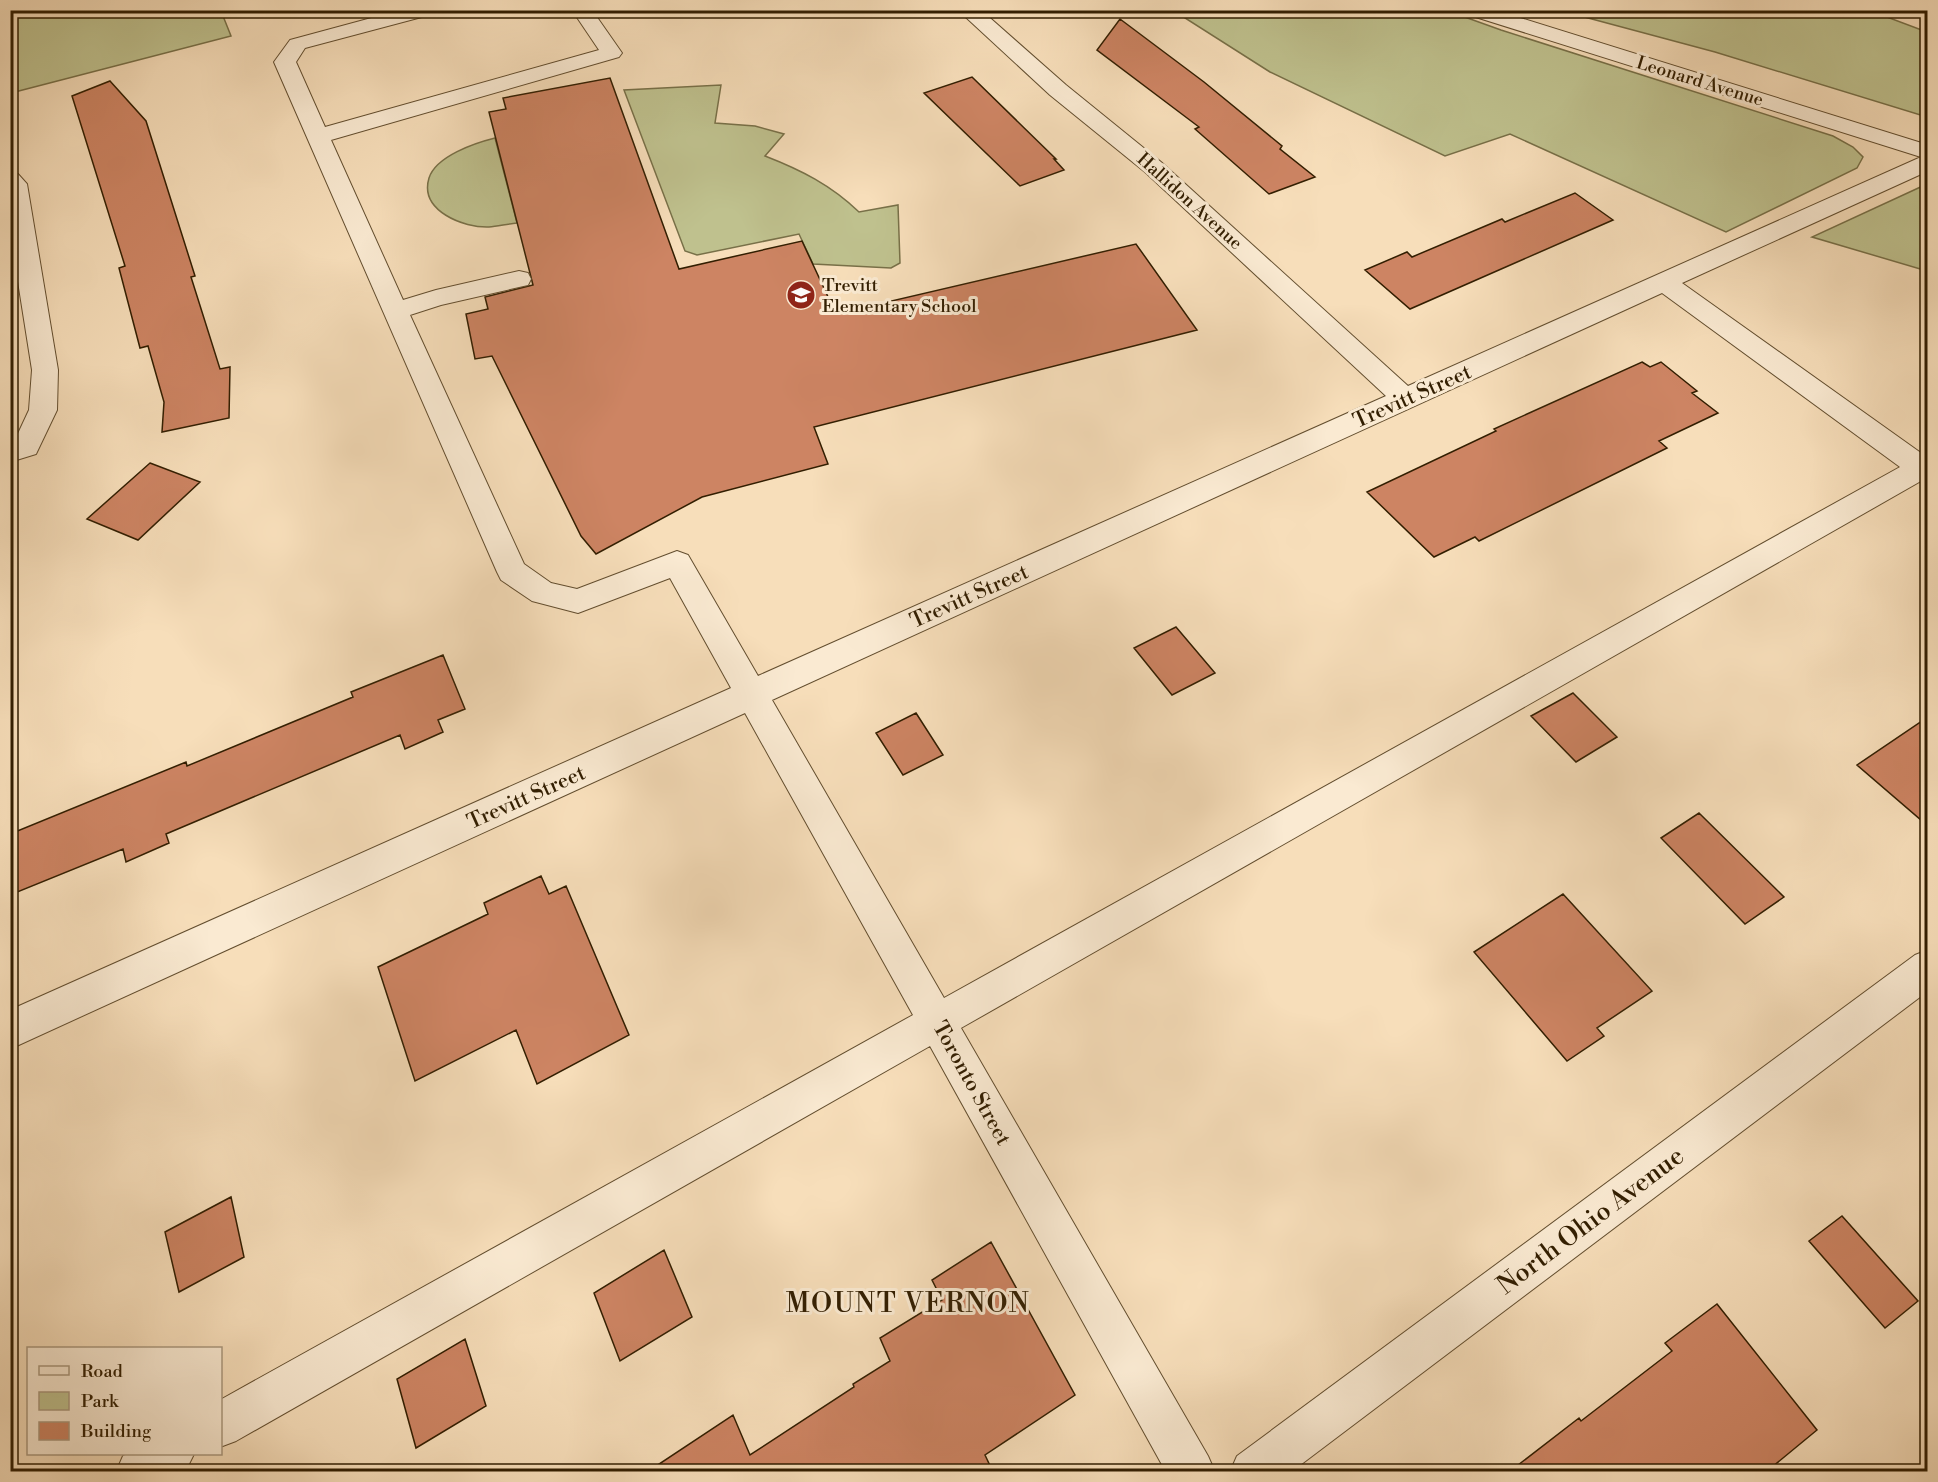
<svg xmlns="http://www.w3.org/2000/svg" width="1938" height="1482" viewBox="0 0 1938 1482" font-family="'Libre Bodoni',serif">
	<rect width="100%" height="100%" fill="#f7deba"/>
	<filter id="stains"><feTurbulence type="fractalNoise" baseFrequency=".00333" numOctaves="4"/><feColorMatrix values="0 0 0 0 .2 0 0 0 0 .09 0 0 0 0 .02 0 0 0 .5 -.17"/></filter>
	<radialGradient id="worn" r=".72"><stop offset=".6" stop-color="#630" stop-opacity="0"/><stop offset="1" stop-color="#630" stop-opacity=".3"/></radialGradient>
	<path fill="#bfc18e" stroke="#787048" stroke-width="1.5" d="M11 10 221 11 231 36 11 93Z
		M1174 11H1448L1501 30 1833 136 1853 147 1863 157 1857 168 1726 232 1510 134 1445 156 1270 72Z
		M1562 11H1871L1927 32V117L1715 52Z
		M721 85 715 123 755 126 784 134 765 156C801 170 831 185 859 212L898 205 900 263 891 268 813 264 799 234 697 255 685 251 624 90Z
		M495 138 517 223C508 224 498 226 489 227 464 228 419 211 429 178 436 156 475 143 495 138Z
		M1927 184V271L1812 237Z"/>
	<path fill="#cd8463" stroke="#321e01" stroke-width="1.5" d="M1120 19 1204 82 1282 146 1280 149 1315 177 1269 194 1195 129 1199 127 1097 50Z
		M972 77 1056 159H1054L1064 170 1020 186 924 93Z
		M610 78 679 269 802 241 836 314 1136 244 1197 330 814 427 828 464 702 497 596 554 581 536 492 356 475 359 466 314 488 309 485 297 533 285 489 112 506 109 503 98Z
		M110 81 146 121 195 276 191 277 220 369 230 367 229 418 162 432 164 402 148 346 140 348 119 268 125 266 72 96Z
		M1575 193 1613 220 1410 309 1365 270 1407 252 1412 257 1502 219 1505 222Z
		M1642 362 1650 367 1661 362 1697 391 1692 393 1718 413 1659 441 1667 448 1479 541 1475 537 1434 557 1367 492 1496 431 1494 429Z
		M150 463 200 482 138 540 87 519Z
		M1176 627 1215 673 1172 695 1134 648Z
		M443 655 465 709 438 720 443 732 405 749 400 735 166 834 169 843 126 862 123 849 10 895V834L186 762 187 766 353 697 351 692Z
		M1573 693 1617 737 1576 762 1531 716Z
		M916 713 943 755 903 775 876 733Z
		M1928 717V826L1857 765Z
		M1699 813 1784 897 1745 924 1661 838Z
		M541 876 549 894 566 886 629 1035 537 1084 516 1030 415 1081 378 967 488 914 484 903Z
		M1563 894 1652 991 1597 1028 1604 1036 1567 1061 1474 952Z
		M231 1197 244 1257 179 1292 165 1232Z
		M1842 1216 1918 1301 1885 1328 1809 1241Z
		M991 1242 1075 1395 985 1455 993 1472H647L733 1415 750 1455 854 1387 853 1384 890 1361 880 1338 942 1300 932 1280Z
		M664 1250 692 1317 620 1361 594 1293Z
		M1717 1304 1817 1430 1766 1472H1509L1579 1418 1581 1421 1672 1351 1665 1343Z
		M465 1339 486 1406 416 1448 397 1379Z"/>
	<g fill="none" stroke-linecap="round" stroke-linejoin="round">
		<g stroke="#634e2f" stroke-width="2">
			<path id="minor" d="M401 10H436L433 14 305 48 296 62 325 127 599 50 572 10H592L622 53 619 57 331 140 403 300 436 290 519 271 528 273 531 279 528 285 441 305 410 315 524 564 551 583 577 589 677 551 688 555 758 676 1386 396 1145 172 1050 95 958 10H981L1066 85 1161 162 1408 386 1921 157 1466 14 1463 10H1495L1928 145V171L1682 283 1928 458V477L961 1028 1208 1456 1215 1472H1166L930 1046 236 1441 220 1447V1400L913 1015 745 713 10 1049V1010L731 688 670 578 578 613 532 601 501 580 497 572 274 62 290 40ZM1662 293 1900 467 944 998 772 700Z
				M10 172 18 174 27 184 58 370 57 410 36 454 10 462V442L15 440 29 410 32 370 10 231Z
				M1928 950V991L1291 1472H1230L1237 1456 1915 955Z
				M127 1454H194L185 1472H116L123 1456Z"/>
		</g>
		<path stroke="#321e01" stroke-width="2" stroke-dasharray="3 2" stroke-linecap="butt" d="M10 21 21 10"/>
		<use href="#minor" fill="#faead2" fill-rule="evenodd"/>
	</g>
	<defs>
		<g id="school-disc" transform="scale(1.5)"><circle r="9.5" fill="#8f2418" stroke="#faead2"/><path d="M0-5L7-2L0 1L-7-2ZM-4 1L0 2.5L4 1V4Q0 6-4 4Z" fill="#fff"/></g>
	</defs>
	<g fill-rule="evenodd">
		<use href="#school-disc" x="801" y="295"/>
	</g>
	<g text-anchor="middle" stroke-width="6" stroke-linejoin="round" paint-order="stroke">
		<g font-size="18" fill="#321e01" stroke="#faead2">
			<text transform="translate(1700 81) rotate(17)" y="6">Leonard Avenue</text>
			<text transform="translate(1190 201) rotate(42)" y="6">Hallidon Avenue</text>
		</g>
		<g font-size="18" fill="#321e01" stroke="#faead2" text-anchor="start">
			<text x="822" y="291">Trevitt<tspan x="822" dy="21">Elementary School</tspan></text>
		</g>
		<g font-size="21" fill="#321e01" stroke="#faead2">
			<text transform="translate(1412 396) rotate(-24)" y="7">Trevitt Street</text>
			<text transform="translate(969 596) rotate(-24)" y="7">Trevitt Street</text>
			<text transform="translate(526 797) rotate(-24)" y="7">Trevitt Street</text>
			<text transform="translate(972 1083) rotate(61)" y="7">Toronto Street</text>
		</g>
		<g font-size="26" fill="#321e01" stroke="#faead2">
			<text transform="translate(1590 1220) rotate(-37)" y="9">North Ohio Avenue</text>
		</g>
		<g font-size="27" letter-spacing="1.5" fill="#321e01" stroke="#faead2">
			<text x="908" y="1312">MOUNT VERNON</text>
		</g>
	</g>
	<rect width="1938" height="1482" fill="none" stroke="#f7deba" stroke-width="36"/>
	<rect x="12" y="12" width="1914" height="1458" fill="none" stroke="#321e01" stroke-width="3"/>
	<rect x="18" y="18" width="1902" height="1446" fill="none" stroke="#321e01" stroke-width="1.5"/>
	<rect x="27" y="1347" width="195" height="108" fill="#faead2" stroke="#aa987e" stroke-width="1.5"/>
	<rect x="39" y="1366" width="30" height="9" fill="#faead2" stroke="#aa987e" stroke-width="1.5"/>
	<text x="81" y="1377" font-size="18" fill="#321e01">Road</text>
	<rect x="39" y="1392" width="30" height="18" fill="#bfc18e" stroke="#aa987e" stroke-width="1.5"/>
	<text x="81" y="1407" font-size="18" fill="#321e01">Park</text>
	<rect x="39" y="1422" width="30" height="18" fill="#cd8463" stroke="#aa987e" stroke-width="1.5"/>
	<text x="81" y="1437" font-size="18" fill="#321e01">Building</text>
	<rect width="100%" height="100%" filter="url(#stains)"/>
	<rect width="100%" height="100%" fill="url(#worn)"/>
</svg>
